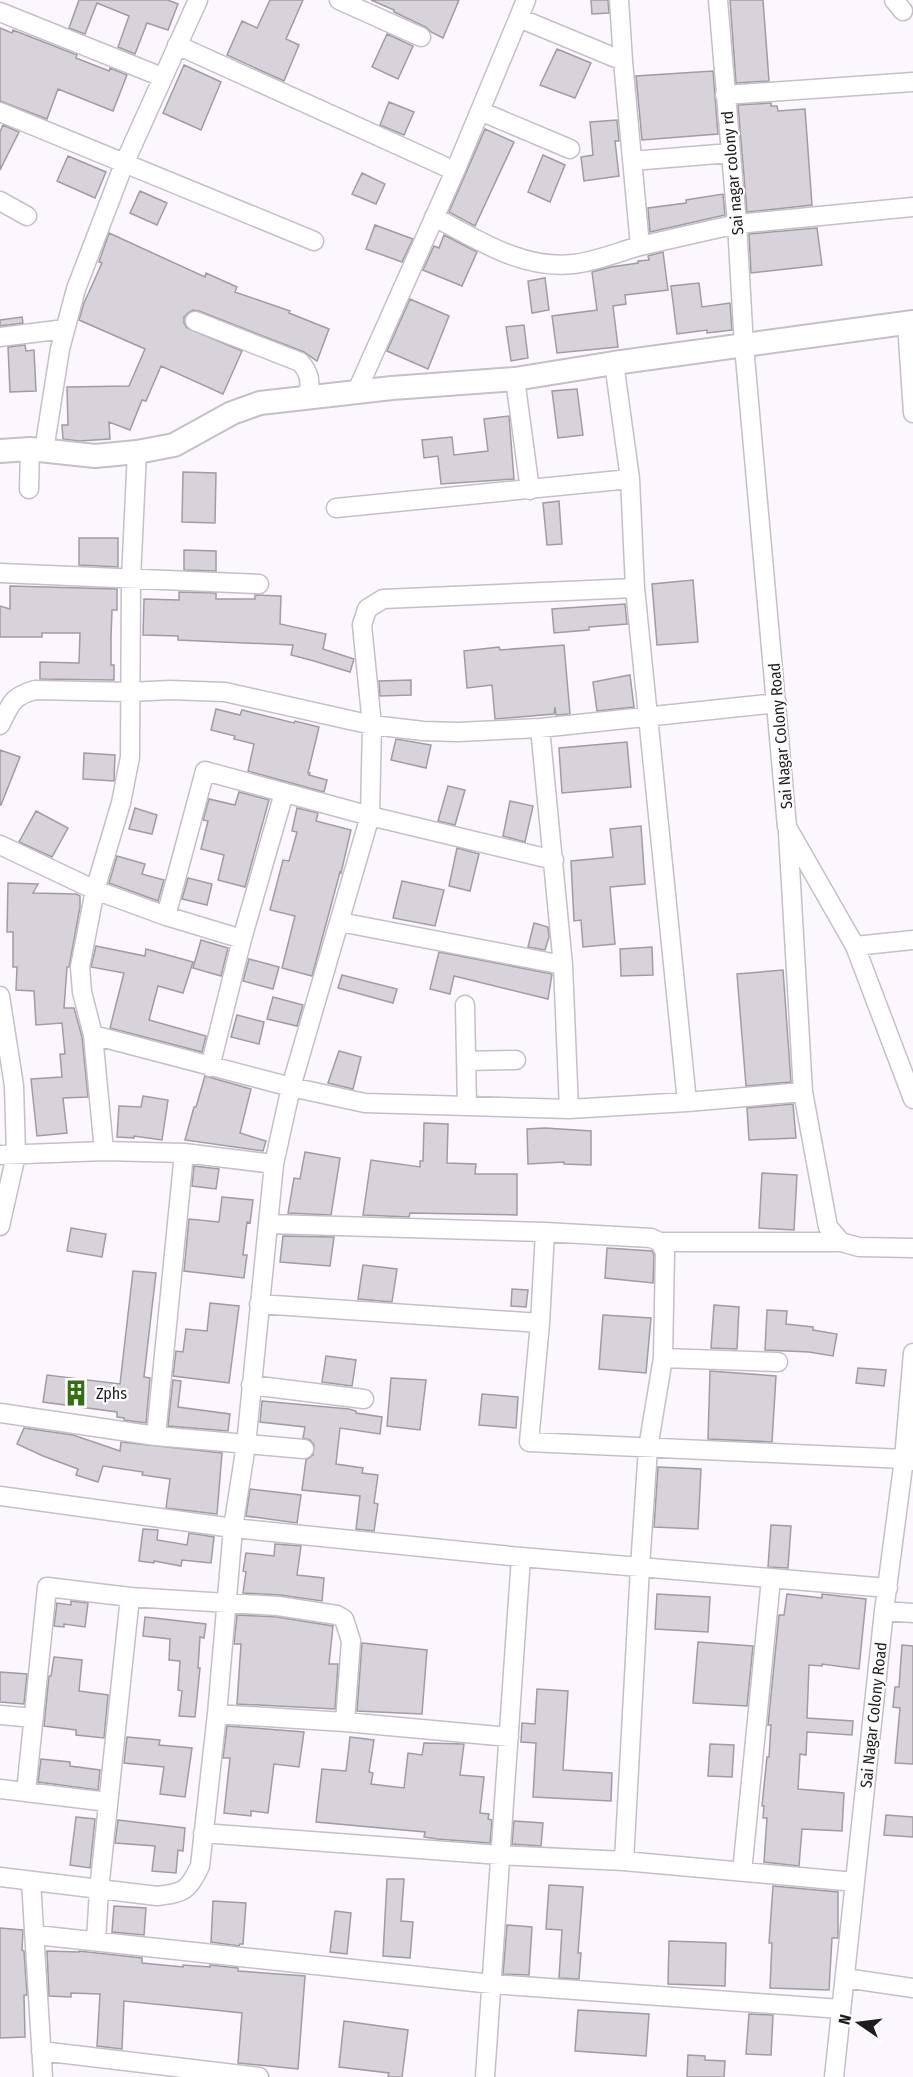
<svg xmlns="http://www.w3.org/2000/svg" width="913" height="2077" viewBox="0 0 913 2077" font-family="'Fira Sans Condensed',sans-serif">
	<rect width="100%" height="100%" fill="#fcf6fe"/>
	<path fill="#d8d2da" stroke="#a19ba3" stroke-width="1.5" d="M79 0H168L178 4 168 30 147 23 135 54 118 47 129 16 97 3 85 34 69 28Z
		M270 0H303L286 39 299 45 284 81 227 55 242 21 257 28Z
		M371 0H459L443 38 431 32 426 27 394 12V10Z
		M591 0H608L609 13 592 14Z
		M730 0H763L769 81 736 83Z
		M0 28 12 33 13 30 77 55 76 58 109 71 110 68 127 75 113 111 58 89 47 119 0 101Z
		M387 34 413 46 398 79 372 67Z
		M557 49 591 63 575 98 540 85Z
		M184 65 221 82 201 130 163 113Z
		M713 71 718 134 642 140 636 76Z
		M389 102 414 112 404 135 380 125Z
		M771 103V106H777L778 111 805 109 812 205 747 212 738 105Z
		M617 120 619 141H615L619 176 584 181 581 157 593 155 590 122Z
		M3 125 19 132 0 170V132Z
		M485 129 514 142 475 226 449 212Z
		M543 155 565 165 550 202 528 192Z
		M68 156 106 172 95 198 57 181Z
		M362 173 385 184 376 204 352 194Z
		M140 191 167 203 157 225 130 213Z
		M723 194 725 215 650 232 648 208 686 203V200Z
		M375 225 413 239 402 262 366 249Z
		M817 228 822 265 751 273 749 234Z
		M109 233 205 277 206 273 237 287 235 292 290 311 289 313 329 329 317 361 304 352 199 311 193 310 188 313 184 317V323L187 328 242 351 223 394 161 366 146 401 142 400 130 430 109 422 110 439 79 441 63 439 62 425H68L67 387 129 386 145 349 79 320 84 303 102 263 99 262Z
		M444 235 477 252 462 286 423 270 434 246 439 248Z
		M663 252 668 290 625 295 626 304 613 306 618 347 557 353 552 316 597 310 592 272 611 267 638 263V261L649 260 648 256Z
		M545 278 549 310 532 313 528 281Z
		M699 283 702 307 730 303 732 330 707 333V330L677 334 671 286Z
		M410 299 449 316 428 369 387 351Z
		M22 317 23 323 0 326V320Z
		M524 325 528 358 511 361 506 327Z
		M25 345 26 351 34 350 36 391 10 392 8 347Z
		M577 389 583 435 558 438 552 391Z
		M509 416 514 479 441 484 438 456 424 458 422 440 452 437 454 455 488 451 484 419Z
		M183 472 216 473 215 523 182 522Z
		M559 501 562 544 547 545 543 503Z
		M79 538H118V567L79 565Z
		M184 550 216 551V571L184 570Z
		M693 580 698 642 657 645 652 584Z
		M10 586 117 589V610H112L111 637V665H114V680L40 679V662L79 663 80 633H42V637H0V606L10 609Z
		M179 592 216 593V599H255V595L281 596 280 624 326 634 323 649 354 659 350 672 314 661 291 655 293 645 178 640V636L143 635 144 599 179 600Z
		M625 604 627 624 589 627V630L554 633 552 609Z
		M564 645 570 714 556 715 555 707 554 714 495 719 492 685 467 688 464 651 499 647 500 650Z
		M630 675 634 707 597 711 593 682Z
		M411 680V695L380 696 379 681Z
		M216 709 240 715 242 710 294 723 295 721 319 727 308 773H310L309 775 327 780 324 792 248 771 254 744 234 739 235 736 211 730Z
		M396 739 431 745 426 768 391 760Z
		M627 742 631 787 562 793 559 748Z
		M0 750 20 757 1 805H0Z
		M84 753 115 755 114 781 83 779Z
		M448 786 465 790 455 825 438 821Z
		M239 792 269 800 245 887 218 880 224 855 201 849 208 821 203 820 209 799 235 805Z
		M510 801 533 806 525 842 503 836Z
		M135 808 157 815 152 834 129 829Z
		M297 808 318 813 316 821 351 830 341 873 340 872 312 976 282 968 295 916 270 910 283 860 289 861 297 832 292 831Z
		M36 811 68 828 52 857 19 842Z
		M641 826 645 884 610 887 615 944 583 947 581 920 574 921 571 861 613 857 610 829Z
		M457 848 479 854 470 891 449 886Z
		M117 856 145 864 142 874 164 880 158 901 109 883Z
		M188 878 212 884 207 905 182 899Z
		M402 881 444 890 435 926 393 918Z
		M8 883 38 884 33 893 76 894 80 896V907L69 967H67L64 1008H74L82 1037 88 1097 63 1098 67 1133 37 1136 31 1079 62 1077 60 1054H65L62 1023 36 1025 34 991 16 990 17 967H13V932H7Z
		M534 923 548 927 549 937 545 950 528 947Z
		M201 940 228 948 221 976 193 968Z
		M96 946 145 956 146 949 193 962 183 993 158 986 149 1020 206 1036 202 1052 110 1028 124 973 91 967Z
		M652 947 653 975 621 976 620 949Z
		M439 952 552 974 548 999 454 976 450 994 430 989Z
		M249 959 279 967 273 989 243 981Z
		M783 970 791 1082 746 1086 737 974Z
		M342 975 397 989 393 1003 338 988Z
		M273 997 303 1005 297 1026 267 1019Z
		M237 1015 264 1022 259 1044 231 1037Z
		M339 1051 361 1057 353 1089 328 1083Z
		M205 1076 251 1089 240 1133 266 1141 263 1151 185 1140 194 1107H196Z
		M143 1096 168 1100 162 1140 134 1136V1138L117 1137 119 1106 141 1107Z
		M793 1104 796 1138 749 1140 747 1108Z
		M424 1123 448 1124 447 1163 476 1164 475 1174H517V1215L410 1213 409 1217 363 1215 371 1160 420 1167V1161H423Z
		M545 1128 591 1131V1165L564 1164V1162L528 1164 527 1129Z
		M305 1152 340 1158 331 1215 288 1213 294 1178 300 1179Z
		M194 1166 219 1169 216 1189 192 1186Z
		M762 1173 797 1175 794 1230 759 1228Z
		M222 1197 253 1200 250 1223 247 1222 243 1255H247L244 1278 184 1271 189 1219 219 1222Z
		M71 1228 106 1234 102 1257 67 1251Z
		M283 1236 334 1237 330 1266 280 1262Z
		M607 1248 652 1251 654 1255 653 1283 605 1278Z
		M363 1265 397 1269 392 1302 358 1299Z
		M133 1271 156 1273 144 1377 150 1378 146 1423 124 1420V1418L117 1417V1412L43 1402 47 1375 120 1384Z
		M512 1289 528 1290 526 1307 511 1306Z
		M210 1303 239 1306 229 1383 173 1376 176 1351 183 1352 186 1329 207 1331Z
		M714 1305 739 1307 737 1349 711 1348Z
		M767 1310 787 1311 786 1324 813 1327V1330L837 1334 833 1356 809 1352 765 1350Z
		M603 1315 651 1318 646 1373 599 1369Z
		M326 1356 356 1360 352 1386 322 1382Z
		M858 1368 886 1370 884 1386 856 1383Z
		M710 1371 776 1376 772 1442 708 1439Z
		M391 1378 426 1380 420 1430 387 1426Z
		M173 1380 181 1381 178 1407 230 1414 228 1431 168 1426Z
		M482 1394 518 1397 516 1428 479 1425Z
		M262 1401 349 1409 356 1411V1413L382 1417 380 1434 340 1428 336 1464 363 1468 362 1473 378 1475 374 1503 378 1504 374 1531 356 1529 360 1496 302 1490 306 1460 313 1455 314 1445 310 1440 303 1438 305 1427 260 1422Z
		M24 1428 73 1435 120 1451 121 1442 222 1453 217 1514 166 1508 170 1479 142 1475 143 1472 103 1466 98 1482 76 1475 78 1469 43 1456 17 1444Z
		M658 1467 701 1469 698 1529 654 1527Z
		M250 1489 301 1495 297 1523 246 1516Z
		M771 1525 791 1526 788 1568 768 1567Z
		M143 1529 158 1530 157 1540 187 1545 189 1533 214 1537 211 1563 182 1560 181 1566 154 1561V1563L139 1561Z
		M275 1544 301 1546 297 1575 324 1578 322 1601 280 1595 243 1593 246 1572 243 1571 246 1553 274 1556Z
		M657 1594 710 1597 708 1632 655 1629Z
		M787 1594 822 1598V1594L866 1599 859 1669 822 1664V1666L809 1665 807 1718 853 1721 852 1735 807 1732 806 1755 800 1754 798 1789 844 1793 842 1831 802 1829 799 1866 764 1862 767 1818H763L764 1806H762L767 1757H769L771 1725H768L779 1615H784Z
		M71 1601 88 1603 85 1627 64 1624V1627L54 1626 57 1603 71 1605Z
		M237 1615 277 1617 333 1626 329 1664H338L335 1709 237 1704 241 1644H234Z
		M145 1617 206 1624 204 1638 200 1637 198 1668H200L195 1717 179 1716 182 1691 178 1690 180 1661 169 1660 170 1639 143 1636Z
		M698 1642 753 1646 747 1706 693 1703Z
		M362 1643 427 1650 422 1714 357 1711Z
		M902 1645 913 1646V1764L895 1763 900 1708 893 1707 895 1687H899Z
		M54 1657 82 1660 79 1691 108 1695 104 1738 76 1735V1730L44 1726 49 1676H51Z
		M0 1672 27 1674 24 1704 0 1702Z
		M537 1689 568 1691 563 1770 612 1773 611 1801 533 1797 536 1743 521 1742 522 1723 535 1724Z
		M227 1726 304 1732 299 1767 274 1764 268 1813 251 1811V1816L224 1813 230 1758H223Z
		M127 1737 160 1740 159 1745 192 1748 185 1797 160 1794 164 1767 124 1763Z
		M350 1737 374 1740 369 1772 373 1773 371 1784 404 1788 408 1753 422 1755 424 1743 464 1744 460 1775 484 1777 480 1813 489 1814 488 1819 492 1820 490 1843 437 1839 424 1837 425 1832 316 1822 322 1769 346 1771Z
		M710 1744 734 1745 732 1777 708 1776Z
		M41 1759 70 1762V1766L100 1770 98 1790 38 1782Z
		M886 1815 913 1817V1837L884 1835Z
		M76 1817 95 1819 90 1868 70 1865Z
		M118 1820 185 1828 183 1851 178 1850 176 1873 152 1871 155 1846 115 1843Z
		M514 1821 543 1823 541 1846 512 1844Z
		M387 1879H404L401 1921 413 1922 410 1958 383 1956Z
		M549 1885 583 1887 578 1953H581L579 1979 559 1978 562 1930 546 1929Z
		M773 1886 838 1892V1938H832L829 1990 770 1988 772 1943H769Z
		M213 1901 246 1903 243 1944H240L239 1946 211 1942Z
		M114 1906 146 1908 144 1935 112 1932Z
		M335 1911 351 1913 347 1954 330 1952Z
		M507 1925 532 1927 529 1975 503 1974Z
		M0 1928 23 1930 22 1950 24 1951 27 1995H24L25 2037 0 2038Z
		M669 1941 726 1943 725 1986 668 1984Z
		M47 1951 79 1952V1951L142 1958V1963L183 1967V1965L210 1967V1965L238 1968V1971L305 1976 298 2069 238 2063 242 2013 214 2010 124 2001 122 2049 97 2046 100 1994 71 1993V1997L49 1996Z
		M578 2010 649 2014 646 2056 575 2051Z
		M749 2014 773 2015 771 2055 746 2054Z
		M344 2021 408 2030 402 2077H388L389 2073 339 2067Z
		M688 2055 705 2056V2060L725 2061 724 2077H687Z"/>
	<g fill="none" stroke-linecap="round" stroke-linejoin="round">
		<g stroke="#c5bfc7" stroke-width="21">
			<path id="minor" d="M339 0 421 37
				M718 0 737 224 744 346 787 827 855 946 913 1099
				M894 0 903 11
				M0 12 162 77
				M519 18 623 61 619 0
				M177 45 455 171
				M725 95 913 82
				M480 111 570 149
				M0 112 314 241
				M632 161 730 153
				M0 201 27 216
				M434 217C477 239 522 270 573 264 595 262 618 252 640 246L623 61
				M640 246 737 224 913 207
				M195 321 300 362C311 374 310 383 309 398
				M907 323 913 413
				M0 337 65 329
				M614 363 630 479 635 588 687 1102
				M515 379 530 490
				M356 393 455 171 526 0
				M44 450 60 349 76 289 124 164 198 0
				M29 489 30 449
				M336 508 630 479
				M0 573 259 584
				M0 725C11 704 11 697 35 690L130 692 170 690 225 692 372 725 423 731 458 732 540 728 777 703
				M540 728 563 965 569 1109
				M788 832 803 1092 828 1227 841 1242 859 1247 913 1248
				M0 845 95 890 166 916 242 939
				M166 916 205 771 370 816 554 860
				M340 922 563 965
				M855 946 913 940
				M0 996 14 1086 16 1155 0 1226
				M465 1005 467 1106
				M93 1035 291 1087 365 1103 569 1109 687 1102 803 1092
				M466 1061 516 1060
				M210 1067 242 939 284 793
				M104 1151 93 1035 82 992 80 967 95 890 121 803 130 757 131 579 137 452
				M0 1155 104 1151 184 1153 274 1164
				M269 1224 545 1232 651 1238 660 1242 665 1252 663 1358 648 1448 640 1567 624 1861
				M545 1232 540 1323 529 1442 904 1459 913 1461
				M660 1242H841
				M259 1304 540 1323
				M663 1358 778 1362
				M251 1385 364 1399
				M0 1413 156 1436 304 1449
				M156 1436 184 1153
				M0 1496 233 1528 521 1557 888 1588
				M884 1611 913 1613
				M217 1714 345 1722 509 1737
				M0 1715 34 1718
				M0 1789 108 1802
				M26 1792 47 1587 130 1597 278 1606 337 1615 344 1619 351 1641 345 1722
				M203 1833 500 1855 624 1861 855 1882
				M742 1872 771 1579
				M0 1877 157 1896C184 1893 188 1891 200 1866L217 1714 233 1528 246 1445 274 1164 291 1087 370 816 372 725 362 625 367 609 383 599 635 588
				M31 1881 43 2077
				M36 1935 492 1984 841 2009
				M96 1941 99 1890 130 1597
				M845 1978 913 1988
				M41 2051 259 2077
				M485 2077 521 1557
				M834 2077 884 1611 904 1459 913 1353"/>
		</g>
		<g stroke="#c5bfc7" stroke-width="26">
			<path id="tertiary" d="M0 451 30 449 95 456 137 452 174 445 232 413 260 403 392 388 515 379 614 363 913 322"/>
		</g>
		<use href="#minor" stroke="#fff" stroke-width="18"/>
		<use href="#tertiary" stroke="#fff" stroke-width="22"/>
	</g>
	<defs>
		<g id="building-bare" transform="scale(2.07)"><path d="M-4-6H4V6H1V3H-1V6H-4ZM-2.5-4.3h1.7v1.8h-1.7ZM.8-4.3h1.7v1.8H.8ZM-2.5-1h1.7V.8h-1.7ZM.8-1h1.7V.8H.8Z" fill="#31720e" stroke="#fff" stroke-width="2.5" paint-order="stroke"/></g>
	</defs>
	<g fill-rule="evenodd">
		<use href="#building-bare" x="76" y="1393"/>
	</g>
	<g text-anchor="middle" stroke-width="4.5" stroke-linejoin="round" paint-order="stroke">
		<g font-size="16" fill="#1f1c1f" stroke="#fff">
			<text transform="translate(732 173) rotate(-95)" y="6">Sai nagar colony rd</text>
			<text transform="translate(780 736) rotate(-95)" y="6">Sai Nagar Colony Road</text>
			<text transform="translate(873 1715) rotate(-84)" y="6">Sai Nagar Colony Road</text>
		</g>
		<g font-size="16" fill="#1f1c1f" stroke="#fff" text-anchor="start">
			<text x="96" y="1399">Zphs</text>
		</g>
	</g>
	<g transform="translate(859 2023) rotate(284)" stroke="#ffffff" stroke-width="4.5" paint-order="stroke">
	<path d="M0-4.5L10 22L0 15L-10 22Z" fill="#1f1c1f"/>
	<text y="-9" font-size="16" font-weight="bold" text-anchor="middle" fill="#1f1c1f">N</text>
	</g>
</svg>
